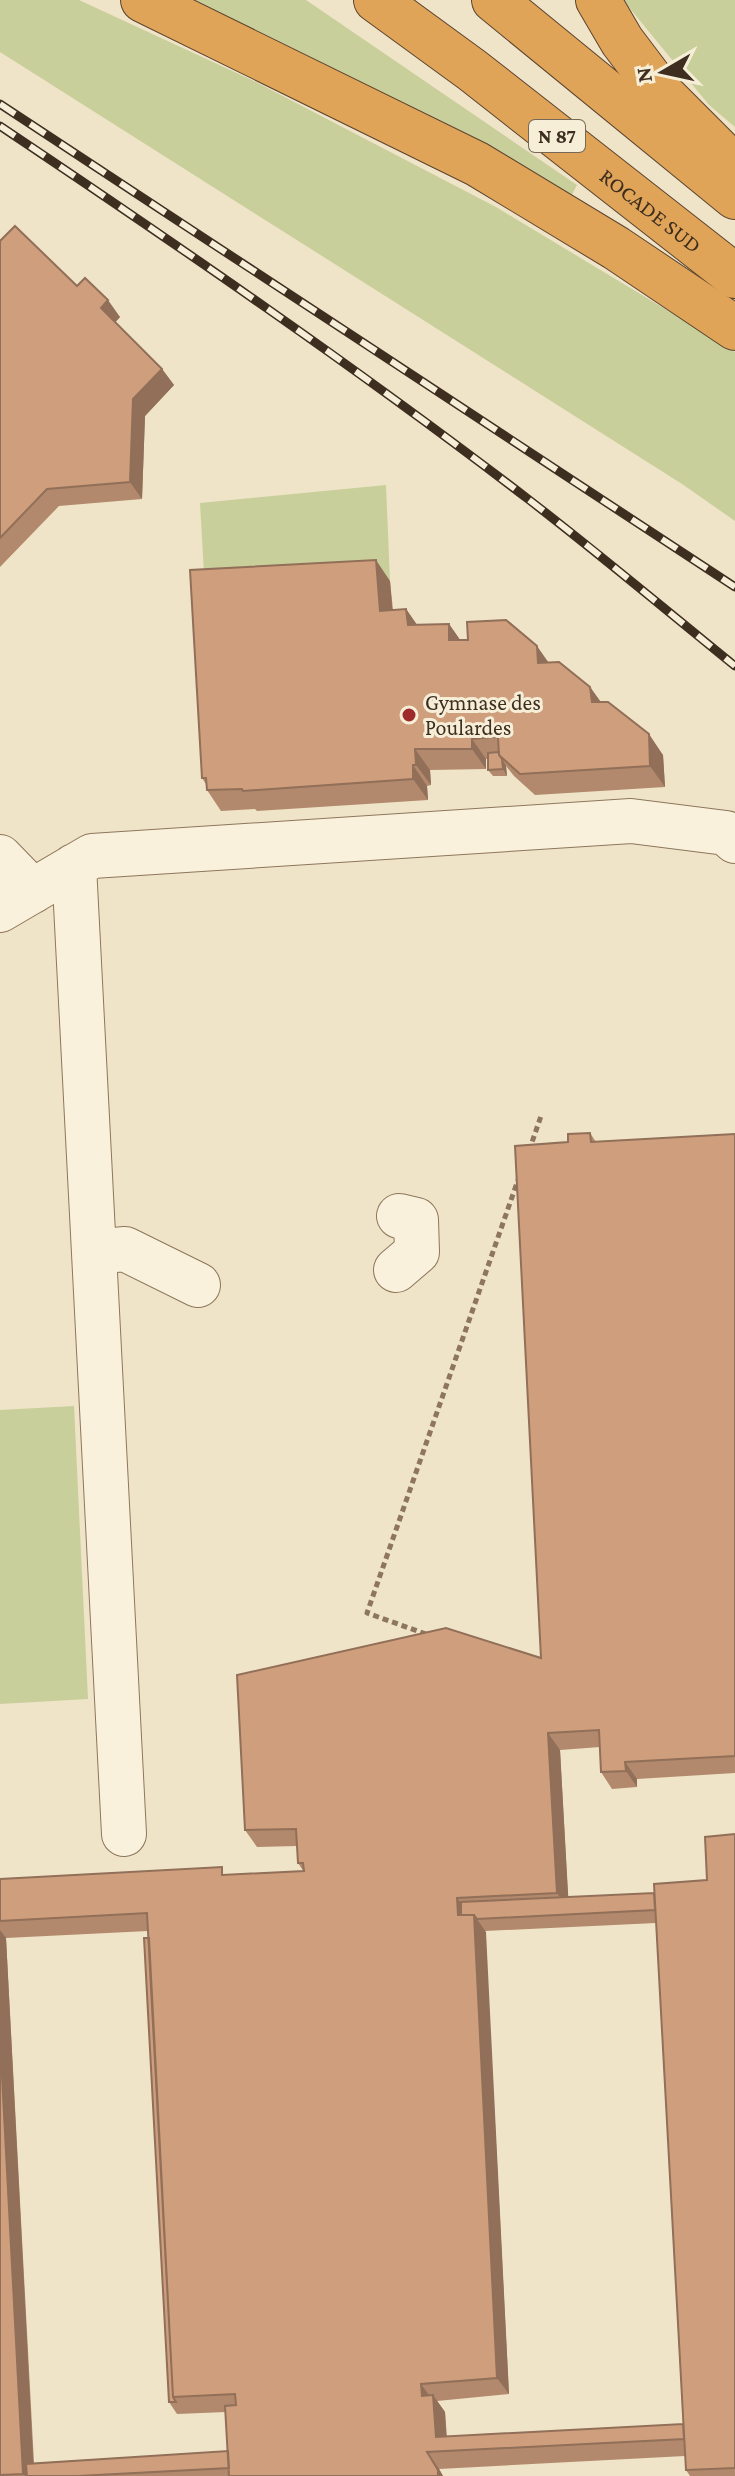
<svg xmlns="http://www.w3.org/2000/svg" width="735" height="2476" viewBox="0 0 735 2476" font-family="'Crimson Pro',serif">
	<rect width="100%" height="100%" fill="#f0e4c8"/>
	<path fill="#c9cf9b" d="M0 0H79L254 81 496 207 730 348 735 352V521L682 484 0 52Z
		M178 0H306L577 185 568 202Z
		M623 0H735V127L709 105Z
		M386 485 390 581 205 591 200 503Z
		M74 1406 88 1699 0 1704V1410Z"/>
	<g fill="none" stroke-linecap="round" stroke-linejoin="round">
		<g stroke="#8d765c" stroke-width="46">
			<path id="minor" d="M0 857 33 891
				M74 866 124 1834
				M0 910 92 856 631 821 726 833 735 841
				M94 1252 125 1249 198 1285
				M396 1270 417 1252 416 1220 399 1216"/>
		</g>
		<g stroke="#5b4430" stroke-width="46">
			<g id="highway">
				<path d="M143 0 477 164 616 248 735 328"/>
				<path id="s1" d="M376 0 472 70 735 276"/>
				<path d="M494 0 735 197"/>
				<path d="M598 0 622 41 662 94 721 153"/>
			</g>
		</g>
		<path stroke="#8d765c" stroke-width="5" stroke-dasharray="6 4" stroke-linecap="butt" d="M529 1151 541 1116
			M426 1634 367 1613 518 1180"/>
		<use href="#minor" stroke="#faf1dc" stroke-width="44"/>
		<use href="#highway" stroke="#e0a458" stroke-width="44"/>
		<g stroke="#3d2e20" stroke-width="9">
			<path id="rail" d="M0 104 735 587
				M0 126C179 246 357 368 528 499 598 553 666 610 735 666"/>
		</g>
		<use href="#rail" stroke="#f7eed8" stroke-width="6" stroke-dasharray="18" stroke-linecap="butt"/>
	</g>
	<path fill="#b2896c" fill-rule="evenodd" d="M0 241 77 286 120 317 115 322 162 369 174 385 145 416 142 499 59 506 0 567Z
		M390 581 393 610 406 609 417 625 449 624 460 640 549 662 590 687 601 702 663 755 665 787 535 795 514 776 506 766 507 776H493L488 770V759H486V769L430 770 431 785 427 786 428 800 257 811 255 809 221 811 207 790 206 784 202 778Z
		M590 1133 596 1142 735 1134V1773L637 1779V1787L612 1789 601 1772 600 1747 560 1750 568 1897 654 1893 707 1880 735 1834V2476H690L686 2470 685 2456 439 2469 443 2476H0V1879L227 1875 304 1872 298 1863 297 1846 257 1847 245 1830 541 1658 568 1142ZM656 1923 683 2424 447 2437 445 2412 437 2401 509 2394 485 1931ZM148 1931 169 2402 177 2414 226 2412 228 2451 34 2463 6 1938Z"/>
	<path fill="#916f58" d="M108 300 120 317 113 325 101 308Z
		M162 369 174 385 145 416 142 499 130 482 133 399Z
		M376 560 390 581 394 631 380 611Z
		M406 609 420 629 408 625Z
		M449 624 463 644 449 640Z
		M537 646 551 666 538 663Z
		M590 687 604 707 592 702Z
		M649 734 663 755 665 787 650 766Z
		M472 739 486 759V769L472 749Z
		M415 749 430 770 431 785 416 765Z
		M502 759 506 766 507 776 503 769Z
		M413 765 427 786 428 800 413 779Z
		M548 1733 560 1750 569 1910 557 1893Z
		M625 1762 637 1779V1787L626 1771Z
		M457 1898 469 1914 458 1915Z
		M474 1915 486 1932 509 2394 497 2378Z
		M0 1930 6 1938 34 2476H25L23 2474 0 2038Z
		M421 2384 433 2401 422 2396Z
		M433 2395 445 2412 447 2451 436 2437Z
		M427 2452 439 2469 443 2476H438Z"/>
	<path fill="#cf9f7d" stroke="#916f58" stroke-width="2" d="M15 226 77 286 85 278 108 300 101 308 162 369 133 399 130 482 47 489 0 538V241Z
		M376 560 380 611 406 609 408 625 449 624V640H468L467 622 506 620 537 646 538 663 559 662 590 687 592 702H608L649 734 650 766 520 774 499 755 498 737H492L472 739V749H415L416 765H413V779L243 791 242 789 207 790 206 778H202L190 570Z
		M499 752V755L502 759 503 769 488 770V753Z
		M590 1133 591 1142 735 1134V1756L625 1762 626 1771 601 1772 599 1730 548 1733 557 1893 457 1898 458 1915H474L497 2378 421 2384 422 2396 433 2395 436 2437 683 2424 684 2439 427 2452 438 2470V2476H229L225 2406 236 2405 235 2394 173 2397 147 1913 0 1921V1879L222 1867V1875L304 1871 303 1863H298L296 1829 245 1830 237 1675 446 1628 541 1658 515 1146 568 1142V1134Z
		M735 1834V2468L686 2470 654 1884 707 1880 705 1837Z
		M654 1893 655 1910 477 1919 474 1915H461V1902Z
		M144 1938H149L173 2397 176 2402H169Z
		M0 2038 23 2474 0 2475Z
		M228 2451 229 2468 78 2476H27L26 2464Z"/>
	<circle fill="#9e2a2b" stroke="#f7eed8" stroke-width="3" cx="409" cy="715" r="8"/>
	<g text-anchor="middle" stroke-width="6" stroke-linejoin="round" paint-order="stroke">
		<rect fill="#f7eed8" stroke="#756857" stroke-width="2" x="529" y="120" width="56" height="32" rx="6"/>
		<g font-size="20" font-weight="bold" fill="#3d2e20">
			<text x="557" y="143">N 87</text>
		</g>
		<g font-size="22" fill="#3d2e20" stroke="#f7eed8">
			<text dy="8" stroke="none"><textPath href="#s1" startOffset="346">ROCADE SUD</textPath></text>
		</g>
		<g font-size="22" fill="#3d2e20" stroke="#f7eed8" text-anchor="start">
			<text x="425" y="710">Gymnase des<tspan x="425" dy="25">Poulardes</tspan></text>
		</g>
	</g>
	<g transform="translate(663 72) rotate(261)" stroke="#f7eed8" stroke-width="6" paint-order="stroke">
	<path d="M0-6L14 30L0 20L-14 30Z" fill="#3d2e20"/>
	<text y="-12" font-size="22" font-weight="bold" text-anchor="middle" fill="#3d2e20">N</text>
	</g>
</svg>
